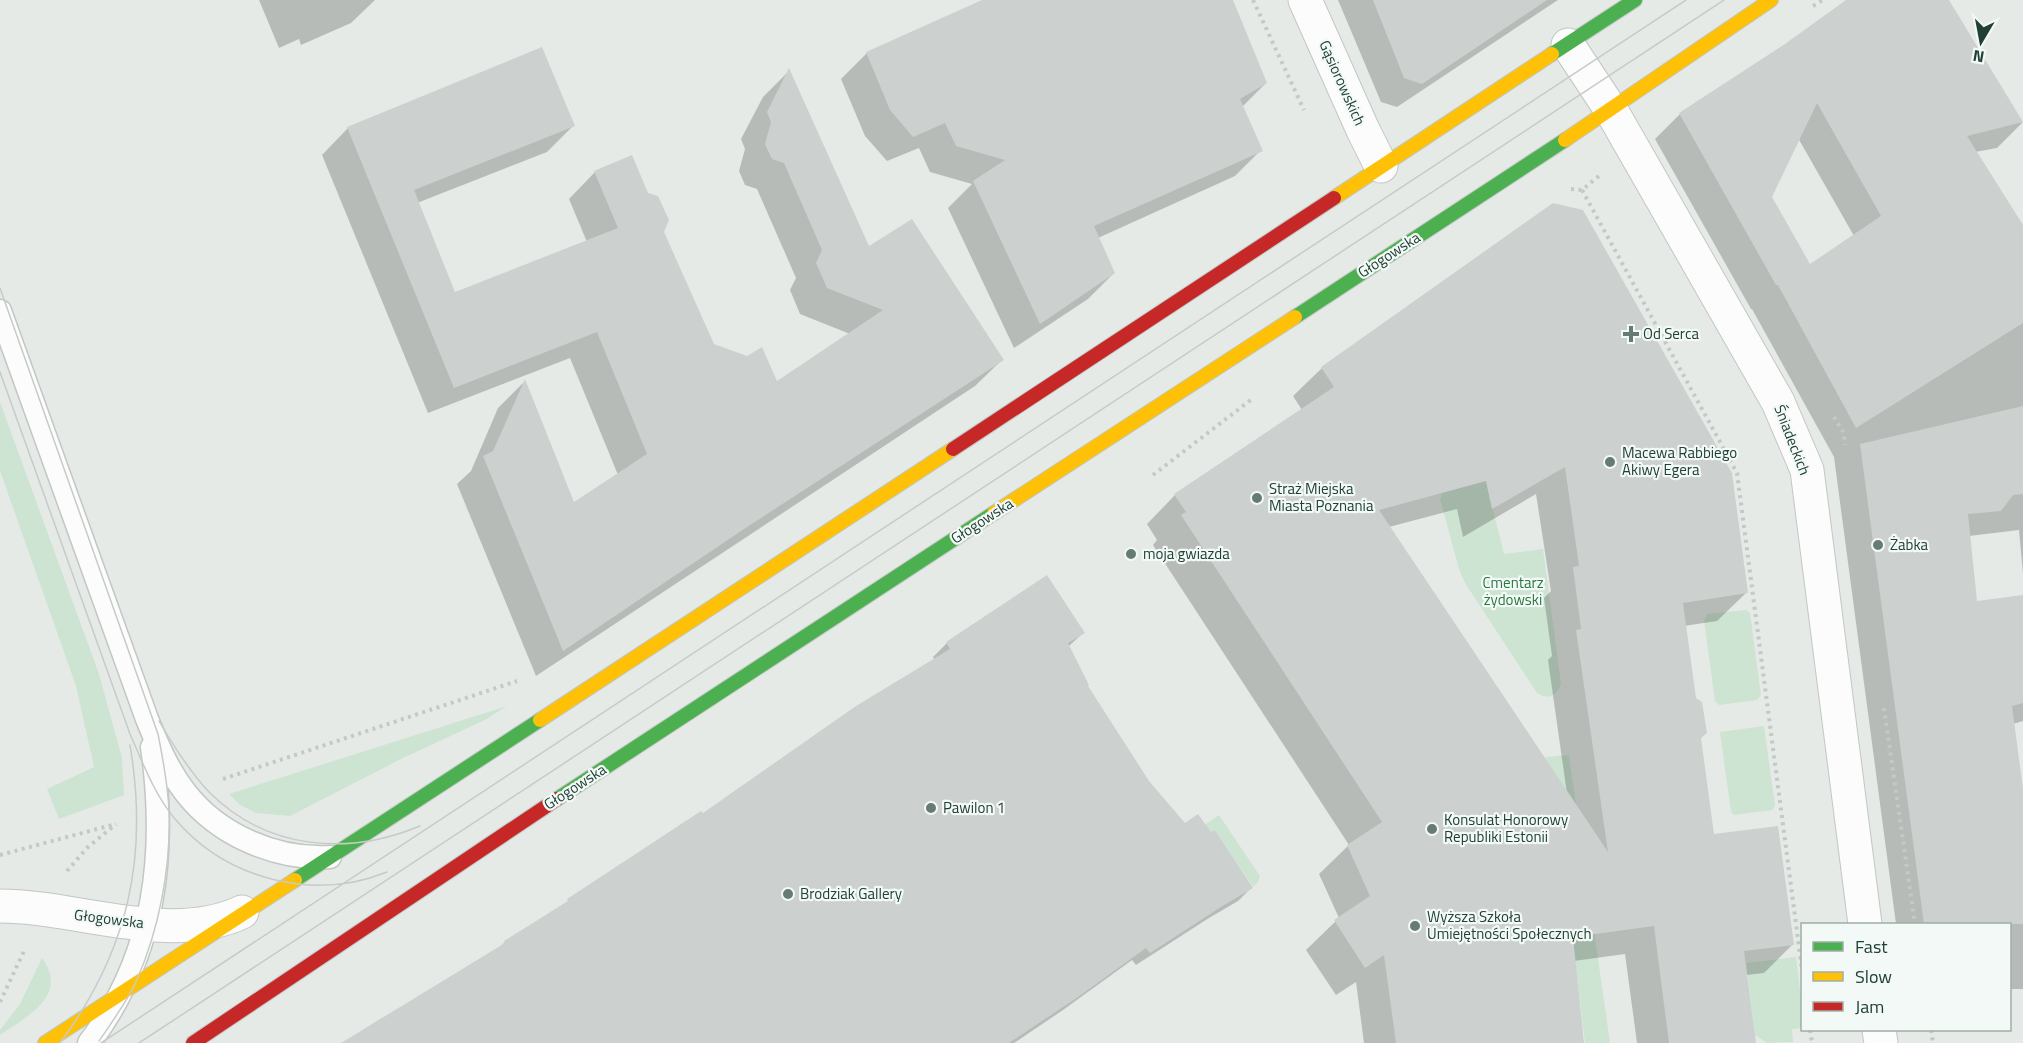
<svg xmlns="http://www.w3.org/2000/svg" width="2023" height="1043" viewBox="0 0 2023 1043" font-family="'Titillium Web',sans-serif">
	<rect width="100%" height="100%" fill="#e5eae7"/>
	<path fill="#cde4d2" d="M0 402 99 674 122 758 124 795 59 819 47 789 94 767 76 686 0 471Z
		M1483 470 1504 554 1543 549 1561 684C1556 697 1548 700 1537 693L1465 583 1459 569 1440 499 1442 493Z
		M1746 610 1750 613 1761 695 1757 700 1719 705 1715 701 1704 620 1707 614Z
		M507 706 485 720 403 758 290 816 256 813 240 805 229 794Z
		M1764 726 1775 806 1772 810 1734 815 1731 812 1720 732Z
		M1569 755 1610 1043H1585L1552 770 1545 757Z
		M1219 815 1260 876 1258 882 1253 887 1215 830 1181 852 1176 844Z
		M1796 957 1802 1006V1028L1792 1029 1793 1042 1767 1043 1755 1035 1746 963Z
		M42 958C70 996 26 1017 0 1035V1030L20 1004Z"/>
	<path fill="#0003" fill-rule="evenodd" d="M259 0H375L351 23 301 45 299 39 279 48Z
		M985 0H1231L1266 83 1242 107 1261 150 1235 176 1098 238 1114 273 1088 299 1014 348 948 208 972 184 930 172 919 148 887 161 865 136 841 79 867 53Z
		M1338 0H1558L1397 107 1381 102Z
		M1849 0H1947L2022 123 1997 148 1975 152 2023 228V574L2019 530 1969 536 1976 602 2023 596V721L2013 724 2023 799V989H2010V924H1896L1834 457 1752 309H1751L1655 139 1680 114 1786 45ZM1798 138 1854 236 1809 266 1770 197Z
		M789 71 868 248 1002 360 975 386 536 676 457 484 471 471 498 408 524 382 574 504 618 475 570 358 428 413 322 155 348 128 573 126 547 152 417 203 454 294 587 242 569 199 595 172 663 232 713 345 776 383 850 334 800 314 790 290 796 278 757 189 745 185 739 171 745 149 741 139 763 97Z
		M1554 205 1746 593 1717 621 1684 626 1713 836 1792 945 1764 973 1746 975 1755 1043H1637L1625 954 1574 961 1583 1043H1364L1356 982 1336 995 1306 950 1339 918 1319 874 1349 845 1153 545 1157 540 1147 524 1175 495 1302 410 1293 396 1322 368ZM1536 494 1551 591 1544 598 1552 656 1548 660 1567 794 1389 527 1457 509 1463 537Z
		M1046 577 1083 633 1069 646 1086 686 1148 782 1185 825 1251 888 1238 901 1209 918 1136 965 1132 960 1063 1010 1014 1043H344L382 1018 383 1019 496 951 505 942 703 815 935 660 933 657 946 644Z"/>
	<path fill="#ccd1cf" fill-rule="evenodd" d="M982 0H1233L1267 83 1240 99 1263 151 1094 226 1115 273 1040 324 973 181 1005 160 956 146 945 123 913 137 890 110 866 52Z
		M1373 0H1547L1422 84 1404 78Z
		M1846 0H1949L2023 122 1967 136 2023 225V323L1856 428 1778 285H1776L1679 113 1785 44ZM1817 103 1881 216 1810 264 1772 197Z
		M542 47 575 126 414 190 455 292 618 228 594 171 632 155 648 193 658 196 669 220 664 232 714 344 747 356 762 347 777 381 883 310 827 288 816 263 822 250 784 163 772 159 765 144 771 122 767 112 789 68 869 246 912 219 1004 360 744 529 563 651 483 456 493 451 525 379 574 502 647 454 597 332 454 388 347 127Z
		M1553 203 1583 210 1732 473 1748 593 1683 603 1696 698 1702 702 1707 733 1701 738 1714 834 1778 826 1794 945 1744 951 1756 1043H1669L1654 926 1573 937 1584 1043H1396L1384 955 1365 968 1334 920 1370 896 1347 845 1382 822 1181 515 1186 512 1174 494 1334 387 1321 367ZM1565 467 1579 566 1573 567 1581 629 1576 630 1608 852 1379 510 1486 481 1492 509Z
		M2023 406V494L2013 495 2001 511 1968 514 1977 601 2023 595V703L2012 706 2023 789V924H1924L1860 444Z
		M1047 575 1085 633 1068 643 1089 685 1088 686 1149 781 1185 823 1198 814 1211 832 1215 830 1253 888 1224 905 1150 953 1146 948 1078 997 1009 1043H341L505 943 504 941 568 901 567 899 701 811 703 813 856 706 950 649 946 642Z"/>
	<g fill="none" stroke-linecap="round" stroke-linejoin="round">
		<g stroke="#c2c7c4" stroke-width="25">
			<path id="lane" d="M0 311 147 719C157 744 168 770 185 792 218 835 276 860 330 857
				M89 1043C156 955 167 853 152 747"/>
		</g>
		<g stroke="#c2c7c4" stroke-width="35">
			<path id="street" d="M1305 0 1363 130 1381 166
				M1568 45 1611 110 1778 402 1807 470 1865 924
				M0 906C75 906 171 946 242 912
				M1879 1030 1881 1043"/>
		</g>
		<g stroke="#c0c8c4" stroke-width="16">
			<path id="fast" d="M1552 54 1635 0
				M1295 317 1565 140
				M557 799 994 513
				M295 880 540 720"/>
		</g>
		<g stroke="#c0c8c4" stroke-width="16">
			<path id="slow" d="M1565 140 1771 0
				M1334 198 1552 54
				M994 513 1295 317
				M540 720 953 449
				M45 1043 295 880"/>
		</g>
		<g stroke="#c0c8c4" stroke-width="16">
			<path id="jam" d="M953 449 1334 198
				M193 1043 557 799"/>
		</g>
		<path stroke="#c2cac5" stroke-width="4" stroke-dasharray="3 4.5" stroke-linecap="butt" d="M1253 0 1304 110
			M1813 6 1823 0
			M1571 189 1582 190 1600 175
			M1582 190 1737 473 1802 970
			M1834 417 1844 433 1845 445
			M1153 475 1252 399
			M1884 708 1915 924
			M223 779 517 681
			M0 855 112 825
			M67 871 87 848 116 824
			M0 1002 24 951
			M1810 1030 1812 1043
			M1931 1030 1933 1043"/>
		<use href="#lane" stroke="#fbfcfb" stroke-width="22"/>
		<use href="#street" stroke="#fbfcfb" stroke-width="33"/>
		<use href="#fast" stroke="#4caf50" stroke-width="14"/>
		<use href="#slow" stroke="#ffc107" stroke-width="14"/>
		<use href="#jam" stroke="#c62828" stroke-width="14"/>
		<path stroke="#c6cbc9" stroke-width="1.5" d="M0 288 158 734C163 759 168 785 169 811 171 868 159 930 136 982 126 1003 112 1022 99 1041
			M0 372 130 734C143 763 154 794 175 819 226 879 313 902 387 872
			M159 721C174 747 189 771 210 793 268 850 348 856 420 826
			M60 1043C128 951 149 858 130 745
			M101 1043 1686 0
			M139 1043 1724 0"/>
	</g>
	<g fill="#667c73" stroke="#f3f9f6" stroke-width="2">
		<path d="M1628 325h6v6h6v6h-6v6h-6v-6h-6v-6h6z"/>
		<circle cx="1610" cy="462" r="6"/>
		<circle cx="1257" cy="498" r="6"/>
		<circle cx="1878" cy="545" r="6"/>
		<circle cx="1131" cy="554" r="6"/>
		<circle cx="931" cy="808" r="6"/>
		<circle cx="1432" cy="829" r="6"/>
		<circle cx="788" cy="894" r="6"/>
		<circle cx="1415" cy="926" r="6"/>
	</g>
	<g text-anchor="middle" stroke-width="4.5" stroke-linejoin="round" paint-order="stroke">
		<g font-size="15" fill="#214034" stroke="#f3f9f6">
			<text transform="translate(1342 83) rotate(66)" y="5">Gąsiorowskich</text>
			<text transform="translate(1389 255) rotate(-33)" y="5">Głogowska</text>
			<text transform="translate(1792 440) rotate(69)" y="5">Śniadeckich</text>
			<text transform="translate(982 521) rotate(-33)" y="5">Głogowska</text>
			<text transform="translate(575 787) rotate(-33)" y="5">Głogowska</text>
			<text transform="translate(109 919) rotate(7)" y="5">Głogowska</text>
		</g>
		<g font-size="15" fill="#214034" stroke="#f3f9f6" text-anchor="start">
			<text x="1643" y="339">Od Serca</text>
			<text x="1622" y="458">Macewa Rabbiego<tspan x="1622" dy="17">Akiwy Egera</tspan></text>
			<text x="1269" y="494">Straż Miejska<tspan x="1269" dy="17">Miasta Poznania</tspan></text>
			<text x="1890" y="550">Żabka</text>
			<text x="1143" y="559">moja gwiazda</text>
			<text x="943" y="813">Pawilon 1</text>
			<text x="1444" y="825">Konsulat Honorowy<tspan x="1444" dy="17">Republiki Estonii</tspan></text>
			<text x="800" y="899">Brodziak Gallery</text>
			<text x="1427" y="922">Wyższa Szkoła<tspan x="1427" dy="17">Umiejętności Społecznych</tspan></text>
		</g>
		<g font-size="15" fill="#28793f" stroke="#f3f9f6">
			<text x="1513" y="588">Cmentarz<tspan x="1513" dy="17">żydowski</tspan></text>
		</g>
	</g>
	<rect x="1801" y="923" width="210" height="108" fill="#f3f9f6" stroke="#9fafa8" stroke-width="1.5"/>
	<rect x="1813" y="942" width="30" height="9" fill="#4caf50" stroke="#9fafa8" stroke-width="1.5"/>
	<text x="1855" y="953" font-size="18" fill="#214034">Fast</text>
	<rect x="1813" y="972" width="30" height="9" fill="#ffc107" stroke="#9fafa8" stroke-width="1.5"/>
	<text x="1855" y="983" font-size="18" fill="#214034">Slow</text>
	<rect x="1813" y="1002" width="30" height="9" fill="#c62828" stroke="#9fafa8" stroke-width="1.5"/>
	<text x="1855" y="1013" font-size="18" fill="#214034">Jam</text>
	<g transform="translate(1981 42) rotate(190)" stroke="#f3f9f6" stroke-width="4.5" paint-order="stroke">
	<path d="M0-4.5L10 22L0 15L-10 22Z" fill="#214034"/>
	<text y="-9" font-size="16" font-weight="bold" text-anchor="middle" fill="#214034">N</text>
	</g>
</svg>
